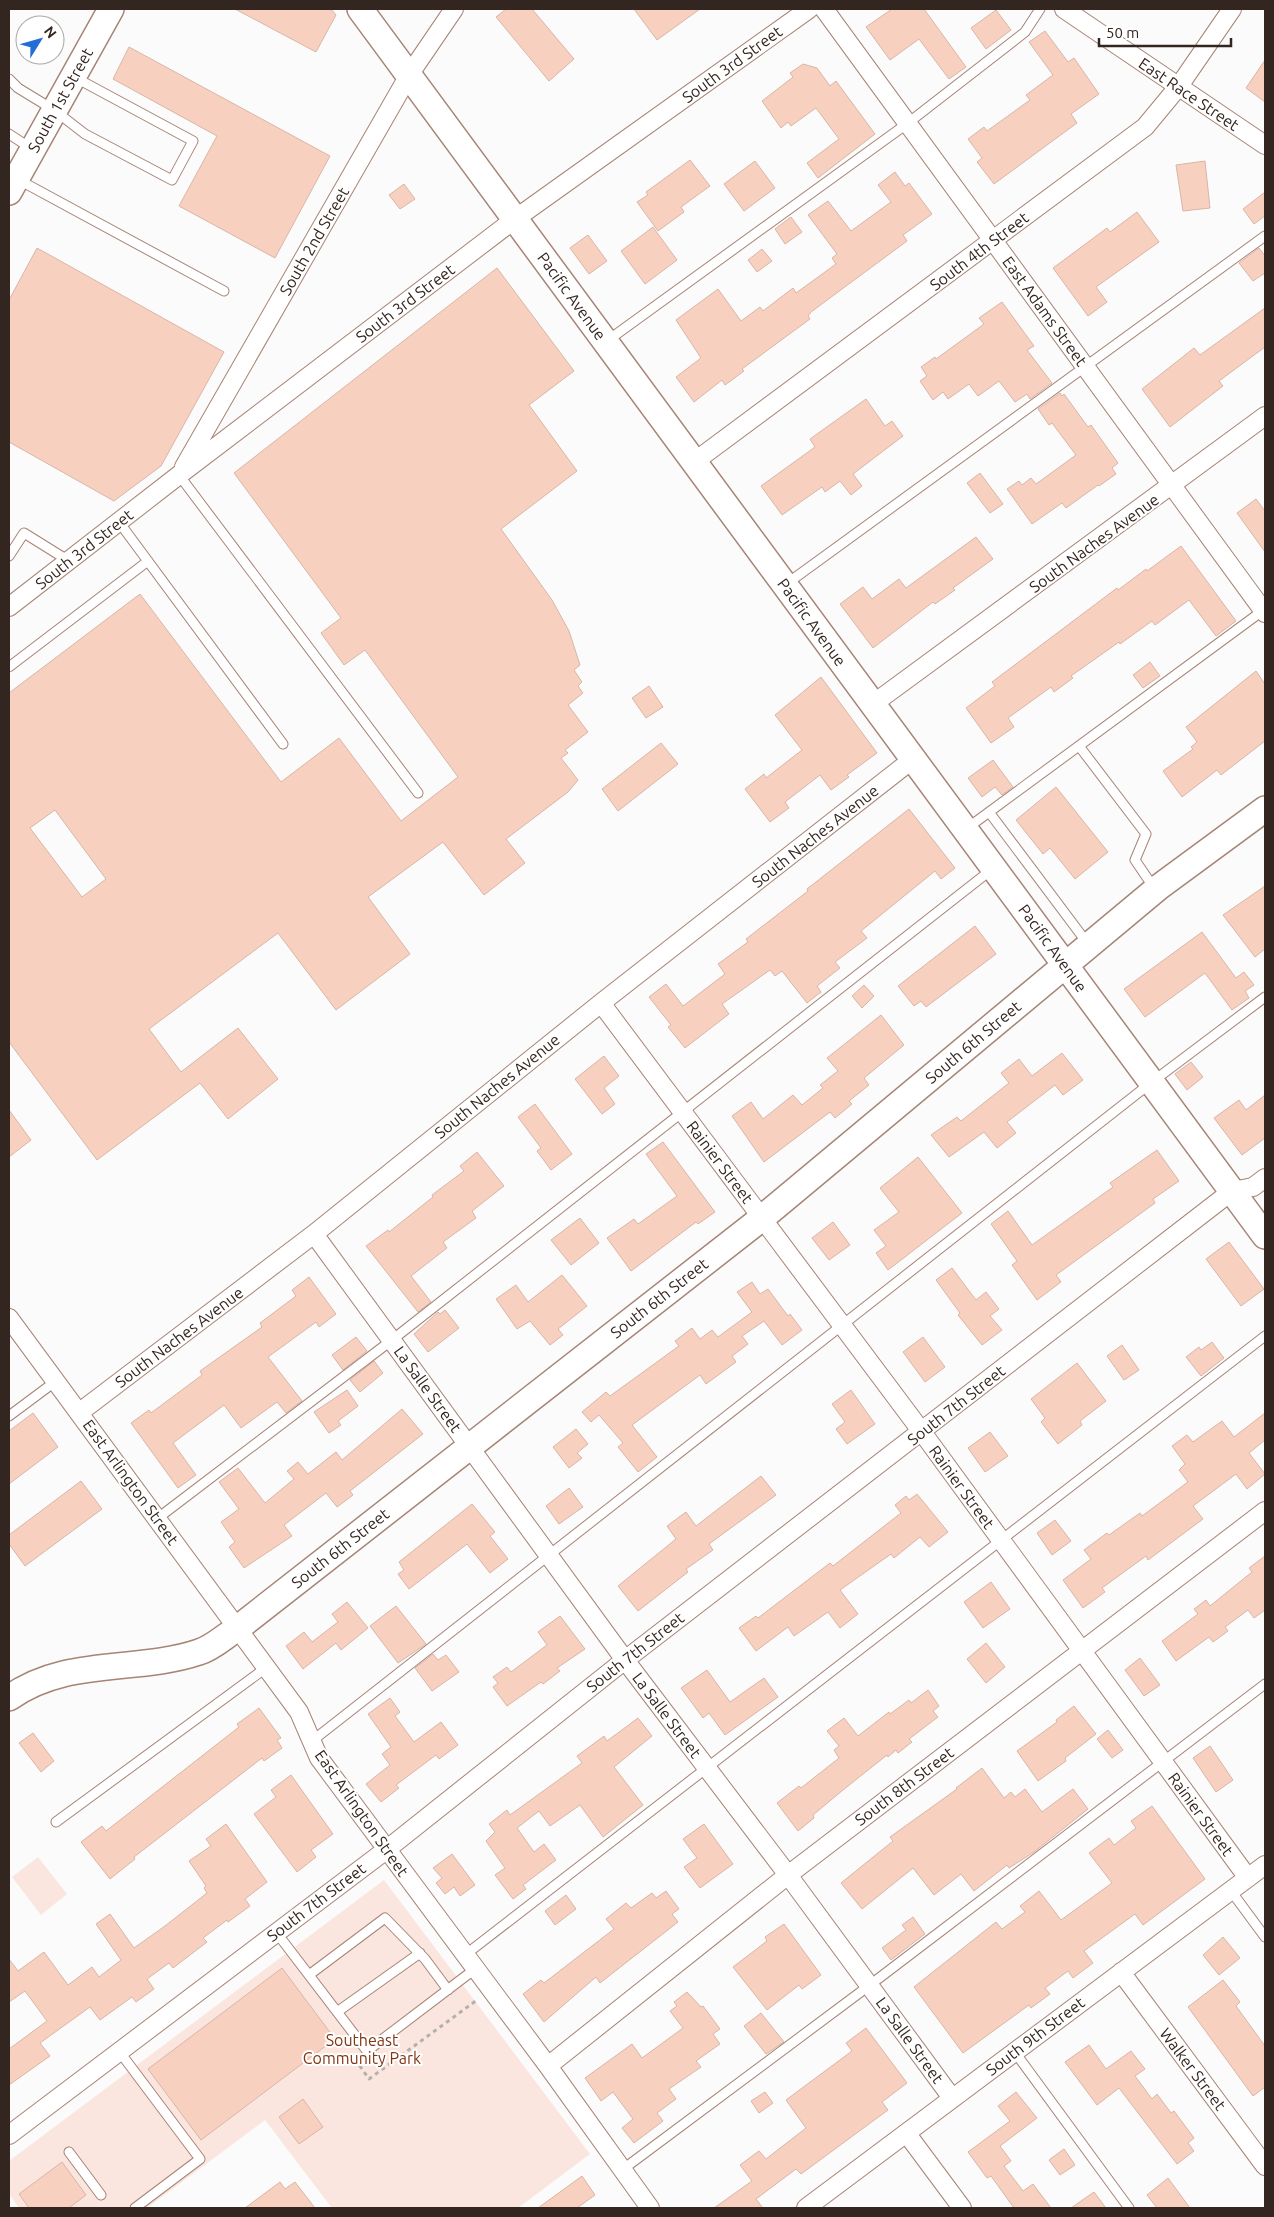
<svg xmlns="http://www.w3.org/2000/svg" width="1274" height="2217" viewBox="0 0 1274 2217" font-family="Ubuntu,sans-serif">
	<rect width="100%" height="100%" fill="#fbfbfb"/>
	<path fill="#fae6de" d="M38 1857 67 1894 41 1915 12 1877Z
		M384 1880 590 2154 518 2208H332L265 2120 147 2208H19L9 2194V2161Z"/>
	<path fill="#f7d0c0" stroke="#dab5a6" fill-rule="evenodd" d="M235 9H331L336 15 316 52Z
		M506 9H532L574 59 549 81 496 17Z
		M634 9H700L657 40Z
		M892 9H924L966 67 949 79 919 39 890 60 866 27Z
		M996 10 1011 30 986 49 971 28Z
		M1045 31 1068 62 1074 58 1099 94 1071 114 1077 123 994 184 977 162 982 158 968 139 984 127 987 131 1030 100 1026 95 1053 75 1029 42Z
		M129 47 330 156 275 258 179 206 217 136 113 79Z
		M1265 60V102L1246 88Z
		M803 64 817 68 830 86 836 81 875 134 818 178 807 163 839 139 816 108 791 126 788 122 781 128 762 101 793 77 790 73Z
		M690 160 710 186 681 207 684 212 658 231 637 202 648 195 646 192Z
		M755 161 775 188 744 211 724 184Z
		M1205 161 1210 208 1183 211 1176 165Z
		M895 172 905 186 909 183 932 214 903 235 907 241 811 312 808 316 810 319 742 369 744 371 725 385 722 380 694 402 676 377 701 358 676 320 718 289 741 321 760 307 763 311 793 288 796 293 836 264 832 258 837 254 808 215 828 201 851 231 891 202 878 185Z
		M404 184 415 199 400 209 389 195Z
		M1265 192V216L1254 224 1243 209Z
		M1137 212 1159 242 1096 287 1107 302 1088 316 1053 268 1107 228 1110 232Z
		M791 217 802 232 785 244 775 229Z
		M653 227 677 260 645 284 621 251Z
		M588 235 607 261 589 274 570 248Z
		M37 248 224 352 161 466 114 501 9 442V300Z
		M1259 248 1265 256V273L1253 281 1239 263Z
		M762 249 772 261 757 272 748 260Z
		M497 268 574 371 529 405 577 471 501 529 552 600 569 631 580 665 574 670 582 682 578 686 583 693 568 705 588 732 565 750 568 753 561 758 578 780 568 792 506 839 525 863 484 895 443 842 368 897 410 954 336 1010 278 933 149 1029 181 1072 238 1028 278 1079 228 1119 200 1083 97 1160 9 1042V693L140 594 281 782 339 738 401 821 458 777 365 650 344 665 321 633 341 618 234 473ZM55 810 106 879 82 897 30 828Z
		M1002 302 1034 346 1027 350 1052 383 1030 399 1027 394 1015 402 999 381 978 396 969 384 948 399 943 392 933 400 920 381 927 376 921 367 935 357 936 359 984 324 979 318Z
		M1265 308V347L1219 381 1223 386 1170 427 1142 389 1194 348 1200 355Z
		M1060 393 1062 396 1064 394 1088 427 1091 425 1118 463 1112 468 1116 474 1099 486 1098 485 1066 508 1062 503 1032 524 1007 489 1019 481 1022 485 1031 478 1036 484 1076 455 1052 423 1049 425 1038 409Z
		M866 399 885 426 892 421 903 436 853 474 862 486 851 495 840 481 825 492 822 487 782 515 761 486 815 447 810 439Z
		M980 473 1003 504 990 513 967 483Z
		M1256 499 1265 511V552L1237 513Z
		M976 537 993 559 953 588 955 590 935 604 933 602 873 648 840 604 863 587 872 599 899 579 906 588Z
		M1181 546 1236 621 1216 636 1189 600 1155 625 1152 621 1120 644 1119 642 1071 676 1073 678 1054 692 1051 687 1008 718 1014 727 991 743 966 708 995 686 992 682 1117 588 1118 590 1146 569 1147 571Z
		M1150 662 1160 676 1143 688 1133 675Z
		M1256 671 1265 684V741L1221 775 1217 770 1182 797 1163 771 1193 749 1191 747 1197 742 1186 727Z
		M821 677 877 753 847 775 849 777 831 790 820 775 785 802 789 808 770 822 745 789 764 774 766 778 802 750 775 715Z
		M649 686 663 707 646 718 632 698Z
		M661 743 678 764 618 811 602 789Z
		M993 760 1013 787 1002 795 995 787 982 797 968 778Z
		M1056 787 1108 852 1075 879 1050 848 1043 854 1016 820Z
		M909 809 955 868 941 879 935 871 861 931 867 938 835 962 840 968 817 986 821 992 807 1003 782 971 775 976 770 970 722 1004 729 1014 685 1048 668 1027 671 1025 649 997 666 984 683 1006 725 974 718 964 748 942 746 939 808 891 807 889Z
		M1265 886V949L1255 957 1223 915Z
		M975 926 996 954 926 1007 921 1001 914 1006 898 986Z
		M1202 932 1236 978 1244 972 1254 985 1245 991 1249 998 1232 1010 1205 973 1145 1017 1124 989Z
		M864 985 874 996 862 1008 852 996Z
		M881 1015 904 1045 864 1078 869 1085 849 1101 852 1104 835 1118 830 1112 764 1162 732 1116 751 1102 763 1119 793 1095 802 1105 823 1088 820 1085 838 1071 827 1058Z
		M1062 1053 1083 1080 1063 1095 1055 1085 1007 1122 1016 1133 997 1148 984 1132 949 1157 931 1135 957 1117 961 1121 1009 1083 1001 1073 1019 1059 1032 1076Z
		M604 1056 619 1076 604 1088 615 1104 602 1114 575 1079Z
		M1191 1062 1203 1077 1187 1090 1175 1074Z
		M1265 1095V1138L1242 1155 1214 1118 1239 1100 1246 1110Z
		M535 1104 572 1154 551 1170 537 1151 541 1148 518 1117Z
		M9 1110 31 1140 9 1157Z
		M663 1142 715 1212 698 1224 696 1222 631 1271 607 1238 634 1219 638 1224 677 1196 646 1154Z
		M1157 1150 1179 1181 1153 1199 1155 1203 1056 1275 1061 1282 1037 1300 1012 1265 1017 1261 991 1224 1008 1211 1032 1245 1113 1187 1110 1183Z
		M477 1152 504 1186 472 1211 476 1218 443 1242 447 1248 411 1276 431 1302 418 1312 366 1246 388 1230 389 1232 433 1197 432 1195 464 1171 460 1166Z
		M918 1157 962 1213 888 1270 876 1253 886 1246 874 1230 899 1212 880 1188Z
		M580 1218 599 1243 571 1265 551 1240Z
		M833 1222 850 1245 829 1260 812 1238Z
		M1229 1242 1264 1289 1241 1306 1206 1259Z
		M952 1268 976 1300 986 1292 999 1309 990 1316 1002 1330 982 1345 958 1315 960 1313 936 1280Z
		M562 1275 587 1306 558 1329 563 1335 550 1345 530 1321 517 1329 496 1299 516 1285 528 1302Z
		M309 1277 336 1314 319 1327 316 1322 268 1357 302 1401 286 1413 277 1402 241 1428 224 1405 173 1443 196 1475 178 1488 131 1423 149 1410 151 1413 202 1375 200 1371 262 1327 260 1323 296 1296 292 1290Z
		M752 1282 760 1294 768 1289 788 1316 790 1314 802 1330 782 1345 764 1321 742 1336 748 1344 732 1356 736 1362 706 1384 700 1375 632 1425 657 1457 638 1472 618 1447 623 1443 599 1415 591 1422 582 1412 606 1392 610 1396 679 1346 675 1341 692 1328 700 1339 712 1330 718 1337 752 1312 737 1292Z
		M445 1310 459 1328 428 1352 414 1334 438 1312 440 1314Z
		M356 1337 367 1351 343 1370 332 1355Z
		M923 1337 945 1367 925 1382 903 1352Z
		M1212 1342 1224 1358 1201 1376 1186 1357 1199 1347 1201 1350Z
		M1122 1345 1139 1370 1124 1380 1107 1356Z
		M374 1361 383 1373 360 1392 350 1380Z
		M1077 1363 1106 1401 1080 1421 1082 1425 1058 1444 1041 1422 1045 1418 1031 1399Z
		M347 1390 358 1406 338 1421 341 1425 329 1433 314 1412Z
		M851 1390 875 1424 847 1444 836 1429 845 1422 832 1404Z
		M402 1409 423 1434 350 1491 353 1495 337 1507 326 1493 284 1525 292 1536 244 1568 229 1547 235 1542 221 1522 239 1509 219 1482 238 1468 265 1503 294 1479 287 1471 298 1462 308 1474 336 1452 342 1460Z
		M33 1413 58 1447 9 1484V1431Z
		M1265 1413V1440L1249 1453 1265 1474 1247 1489 1236 1474 1193 1506 1203 1519 1148 1560 1146 1556 1102 1588 1105 1592 1083 1608 1063 1580 1091 1559 1084 1550 1107 1533 1109 1535 1140 1513 1142 1516 1188 1482 1179 1470 1185 1464 1172 1446 1187 1435 1193 1442 1222 1421 1234 1437Z
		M576 1429 588 1444 577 1453 582 1458 569 1468 553 1447Z
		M990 1432 1008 1456 985 1472 968 1448Z
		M761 1476 776 1495 709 1544 713 1550 686 1569 688 1572 638 1611 618 1586 676 1539 667 1526 686 1512 696 1526Z
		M81 1481 102 1509 25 1566 9 1544V1535Z
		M569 1488 583 1507 559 1524 546 1506Z
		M917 1494 948 1532 929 1547 920 1537 894 1558 891 1554 840 1590 858 1614 840 1628 828 1612 794 1636 788 1627 756 1651 739 1628 756 1616 758 1618 830 1563 833 1566 901 1513 895 1505 906 1496 909 1500Z
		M472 1504 495 1532 490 1536 508 1559 490 1573 467 1544 409 1589 398 1574 404 1570 399 1562Z
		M1055 1520 1071 1541 1052 1555 1037 1533Z
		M1265 1556V1610L1254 1618 1248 1610 1225 1627 1228 1631 1213 1642 1209 1637 1176 1661 1162 1641 1198 1614 1194 1609 1206 1600 1210 1606 1252 1572 1249 1568Z
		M991 1582 1010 1609 983 1628 964 1602Z
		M347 1602 368 1628 341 1650 336 1643 303 1669 286 1646 304 1632 312 1642 338 1622 332 1614Z
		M396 1606 426 1644 398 1663 370 1626Z
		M560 1616 585 1649 557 1668 560 1671 543 1684 541 1682 507 1706 493 1687 498 1683 493 1677 507 1667 511 1672 547 1645 538 1632Z
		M986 1643 1005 1667 986 1683 967 1659Z
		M433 1654 438 1660 446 1655 459 1672 432 1691 415 1668Z
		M1140 1658 1160 1685 1144 1696 1125 1670Z
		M707 1670 730 1702 764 1678 778 1697 725 1735 709 1713 703 1718 681 1688Z
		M928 1690 939 1706 933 1711 938 1717 909 1739 912 1742 898 1753 896 1750 888 1757 887 1755 843 1790 813 1815 814 1818 798 1831 777 1803 799 1786 801 1788 839 1758 834 1750 839 1746 827 1731 844 1718 858 1736 889 1712 890 1714 909 1700 911 1703Z
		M390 1698 400 1712 395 1716 414 1742 441 1722 458 1745 439 1759 436 1755 396 1785 399 1788 381 1802 366 1784 390 1765 382 1754 391 1747 368 1714Z
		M1074 1706 1096 1734 1065 1758 1066 1761 1038 1781 1017 1751 1057 1722 1056 1720Z
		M259 1708 281 1738 277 1740 282 1748 264 1761 262 1758 134 1857 135 1859 110 1879 81 1842 102 1826 106 1831 239 1727 237 1724Z
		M638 1718 652 1736 614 1767 643 1805 603 1837 580 1805 550 1826 539 1811 517 1828 534 1852 544 1844 556 1860 523 1885 526 1889 513 1899 495 1875 505 1868 486 1841 495 1832 489 1824 507 1810 510 1815 582 1763 577 1756 604 1736 607 1741Z
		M1108 1730 1123 1750 1112 1758 1097 1739Z
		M33 1733 54 1761 41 1772 19 1743Z
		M1210 1746 1233 1780 1216 1792 1193 1758Z
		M982 1768 1004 1798 1011 1792 1015 1797 1025 1789 1042 1812 1073 1789 1088 1809 1034 1852 1009 1868 1007 1865 974 1891 961 1874 934 1895 913 1868 862 1909 841 1883 893 1841 890 1837 957 1789 956 1788Z
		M291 1775 333 1834 311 1850 316 1857 297 1872 254 1814 276 1797 271 1790Z
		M1152 1806 1205 1879 1143 1925 1135 1914 1084 1951 1093 1963 1073 1978 1068 1971 1045 1988 1050 1994 1031 2008 1029 2005 963 2053 914 1987 996 1922 1002 1929 1025 1912 1020 1906 1039 1891 1061 1920 1112 1883 1089 1853 1109 1838 1114 1845 1136 1828 1131 1821Z
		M226 1824 267 1882 245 1899 250 1906 228 1922 227 1920 203 1938 207 1942 173 1968 169 1963 147 1979 154 1989 136 2002 132 1997 100 2020 90 2007 40 2043 50 2056 9 2085V2049L47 2021 25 1991 9 2002V1959L18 1971 44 1952 68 1985 92 1967 99 1977 121 1960 96 1924 110 1914 134 1948 165 1926 207 1893 204 1888 206 1886 189 1861 211 1846 206 1839Z
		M704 1824 733 1864 700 1888 684 1867 697 1858 683 1839Z
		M452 1854 475 1885 460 1896 454 1887 445 1894 436 1883 442 1878 433 1868Z
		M666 1891 679 1909 672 1914 678 1922 600 1983 596 1977 544 2022 523 1994 541 1980 544 1983 614 1929 606 1919 626 1903 631 1908 652 1893 656 1898Z
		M566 1895 576 1909 555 1925 545 1911Z
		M913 1917 925 1934 891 1960 882 1948 906 1930 902 1925Z
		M784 1924 821 1975 802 1989 799 1985 767 2010 733 1967 767 1941 765 1937Z
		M1223 1937 1240 1958 1219 1975 1203 1955Z
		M282 1968 335 2039 201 2140 148 2069Z
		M1223 1980 1240 2002 1236 2006 1265 2046V2087L1253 2096 1188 2007Z
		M687 1992 701 2007 703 2006 720 2029 713 2034 720 2044 696 2061 701 2067 669 2089 676 2099 657 2113 663 2121 634 2143 622 2128 633 2119 613 2092 601 2101 585 2078 632 2044 642 2058 683 2028 670 2011 677 2006 674 2002Z
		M761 2013 784 2042 766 2054 744 2026Z
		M866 2028 907 2083 882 2102 888 2110 801 2174 796 2169 756 2199 763 2208H714L752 2181 740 2165 759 2151 766 2159 806 2128 786 2100 852 2051 846 2043Z
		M1089 2045 1106 2069 1131 2051 1145 2069 1135 2076 1152 2099 1157 2094 1171 2113 1174 2111 1194 2138 1188 2143 1194 2151 1177 2164 1119 2088 1097 2105 1065 2062Z
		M765 2092 773 2103 759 2113 751 2101Z
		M1016 2092 1037 2118 1000 2146 1011 2161 1004 2166 1023 2191 1033 2184 1051 2208H1014L991 2176 987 2178 968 2152 1010 2121 998 2106Z
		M303 2099 323 2127 299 2144 279 2117Z
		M1064 2149 1075 2165 1060 2175 1049 2160Z
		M62 2162 86 2195 69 2208H29L19 2194Z
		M582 2176 595 2195 577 2208H538Z
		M1168 2178 1190 2208H1157L1147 2195Z
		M280 2182 285 2189 295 2182 315 2208H245Z
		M1094 2192 1106 2208H1071Z"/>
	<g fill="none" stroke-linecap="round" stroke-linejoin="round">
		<g stroke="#a78476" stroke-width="11">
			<path id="lane" d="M9 79 18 88 54 110 85 134 172 180 193 141 76 78
				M9 134 32 149
				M19 180 224 291
				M607 341 908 123 1025 32 1040 9
				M179 475 418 793
				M119 522 283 744
				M9 556 24 533 69 561
				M785 585 1265 236
				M9 667 148 561
				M1079 746 1146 834 1135 860 1154 888
				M989 812 1088 944
				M966 829 1265 609
				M9 1416 56 1381
				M158 1518 392 1340 991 870
				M312 1741 1152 1082 1265 997
				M56 1822 267 1667
				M1231 1891 1265 1937
				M276 1932 367 2051 475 1969
				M465 1955 1265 1336
				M309 1975 385 1918 425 1959 448 1990
				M337 2012 420 1953
				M119 2051 200 2159 135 2208
				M1014 2051 1129 2208
				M69 2152 101 2195
				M622 2170 870 1985 1265 1684"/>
		</g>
		<g stroke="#a78476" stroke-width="20">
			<path id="street" d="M824 9 1265 613
				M1064 9 1265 145
				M694 462 1145 127 1179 86 1232 9
				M184 467 409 75 454 9
				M9 607 179 475 515 219 809 9
				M873 704 1265 416
				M601 1003 922 1432 1248 1878
				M314 1234 625 1660 788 1875 952 2098
				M9 1318 299 1712 319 1758 548 2066 650 2208
				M80 1412 314 1234 601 1003 913 759
				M1121 1972 1265 2166
				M548 2066 788 1875 1265 1511
				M907 2134 962 2208
				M9 2135 386 1850 625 1660 1232 1191 1253 1187 1265 1178
				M806 2208 1265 1865"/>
		</g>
		<g stroke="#a78476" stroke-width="28">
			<path id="secondary" d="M360 9 1265 1236
				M9 192 111 9
				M9 1698C65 1657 137 1673 199 1652 213 1648 226 1635 238 1628L762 1218 1159 887 1265 809"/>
		</g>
		<path stroke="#b5b0ae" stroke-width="3" stroke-dasharray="4 4" stroke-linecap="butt" d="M355 2059 369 2079 477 2000"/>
		<use href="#lane" stroke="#fff" stroke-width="9"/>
		<use href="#street" stroke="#fff" stroke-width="18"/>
		<use href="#secondary" stroke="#fff" stroke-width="25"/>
	</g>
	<g text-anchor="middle" stroke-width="4" stroke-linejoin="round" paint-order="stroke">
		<g font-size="16" fill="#33251f" stroke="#fff">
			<text transform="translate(732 64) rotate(-36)" y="6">South 3rd Street</text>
			<text transform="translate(1189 94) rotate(34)" y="6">East Race Street</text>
			<text transform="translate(60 100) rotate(-61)" y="6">South 1st Street</text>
			<text transform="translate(314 241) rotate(-60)" y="6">South 2nd Street</text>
			<text transform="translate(979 251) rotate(-37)" y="6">South 4th Street</text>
			<text transform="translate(572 296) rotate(54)" y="6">Pacific Avenue</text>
			<text transform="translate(405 303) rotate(-37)" y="6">South 3rd Street</text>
			<text transform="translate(1045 311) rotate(54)" y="6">East Adams Street</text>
			<text transform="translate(1094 543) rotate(-36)" y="6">South Naches Avenue</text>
			<text transform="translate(84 549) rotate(-38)" y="6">South 3rd Street</text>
			<text transform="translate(812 622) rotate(54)" y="6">Pacific Avenue</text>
			<text transform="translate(815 836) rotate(-38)" y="6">South Naches Avenue</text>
			<text transform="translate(1053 948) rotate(54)" y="6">Pacific Avenue</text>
			<text transform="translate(973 1042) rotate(-40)" y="6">South 6th Street</text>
			<text transform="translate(497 1086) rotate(-39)" y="6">South Naches Avenue</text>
			<text transform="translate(720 1162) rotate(53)" y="6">Rainier Street</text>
			<text transform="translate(659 1298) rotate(-38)" y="6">South 6th Street</text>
			<text transform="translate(179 1337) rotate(-37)" y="6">South Naches Avenue</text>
			<text transform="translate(428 1389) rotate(54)" y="6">La Salle Street</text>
			<text transform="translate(956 1405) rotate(-38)" y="6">South 7th Street</text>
			<text transform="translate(131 1482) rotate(54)" y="6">East Arlington Street</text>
			<text transform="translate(962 1487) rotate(54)" y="6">Rainier Street</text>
			<text transform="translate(340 1548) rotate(-38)" y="6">South 6th Street</text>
			<text transform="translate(635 1652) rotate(-38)" y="6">South 7th Street</text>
			<text transform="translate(667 1715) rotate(53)" y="6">La Salle Street</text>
			<text transform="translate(904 1786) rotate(-37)" y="6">South 8th Street</text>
			<text transform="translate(362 1813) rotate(55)" y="6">East Arlington Street</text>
			<text transform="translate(1201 1814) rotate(54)" y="6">Rainier Street</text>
			<text transform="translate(316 1902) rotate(-37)" y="6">South 7th Street</text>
			<text transform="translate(1035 2036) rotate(-37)" y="6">South 9th Street</text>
			<text transform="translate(910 2040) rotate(54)" y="6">La Salle Street</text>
			<text transform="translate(1193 2069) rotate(53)" y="6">Walker Street</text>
		</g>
		<g font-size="16" fill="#7f3613" stroke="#fff">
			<text x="362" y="2046">Southeast<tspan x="362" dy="18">Community Park</tspan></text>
		</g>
	</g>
	<rect width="1274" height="2217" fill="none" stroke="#33251f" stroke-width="20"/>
	<g transform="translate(40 40) rotate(53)"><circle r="24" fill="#ffffff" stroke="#ada8a5"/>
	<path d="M0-4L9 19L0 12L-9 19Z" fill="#246dd8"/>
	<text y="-8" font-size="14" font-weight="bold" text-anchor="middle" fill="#33251f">N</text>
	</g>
	<path d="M1099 38v8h132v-8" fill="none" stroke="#33251f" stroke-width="2.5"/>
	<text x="1106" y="38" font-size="15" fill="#33251f" stroke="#ffffff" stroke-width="4" paint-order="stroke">50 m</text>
</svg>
